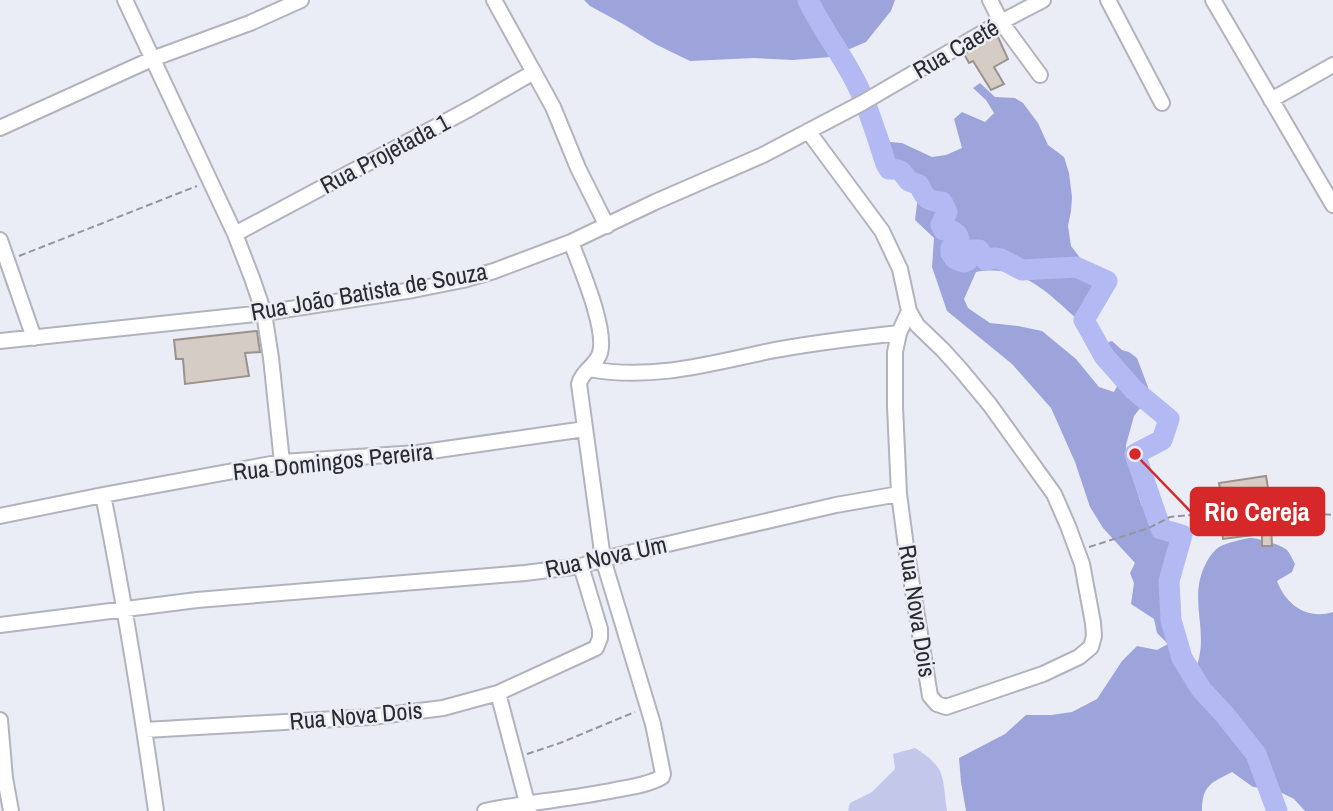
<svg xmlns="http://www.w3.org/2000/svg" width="1333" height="811" viewBox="0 0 1333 811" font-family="'Archivo Narrow',sans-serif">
	<rect width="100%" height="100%" fill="#ebedf6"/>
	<path fill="#c3c8eb" d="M915 748C947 768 942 776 947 811H848L850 803 872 792 895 769 893 754Z"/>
	<path fill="#9da4db" d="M584 0H895L891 11 866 42 831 57 793 60 754 58 690 61 655 44 623 24 590 6Z
		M980 83 995 97 1015 98 1023 103 1038 123 1048 145 1064 157 1069 173 1072 197 1071 211 1068 226 1071 246 1105 290V301L1097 316 1086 327C1052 298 1025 263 976 272L964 299 968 308 990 323 1018 326 1042 331 1076 359 1099 387 1114 392 1119 382 1107 359 1105 343 1112 341 1122 350 1129 352 1137 358 1148 387V398L1134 416 1126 445V455L1141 504 1150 521 1178 546 1181 566 1170 619V628L1179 644 1185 672 1195 670C1209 638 1193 611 1200 579 1203 568 1209 554 1219 547 1224 544 1245 538 1251 538 1258 538 1281 545 1287 550 1290 554 1293 560 1295 564L1292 572 1277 581C1286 605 1307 620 1333 612V811H1305L1294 799 1276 790 1253 787 1232 772C1211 783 1202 785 1202 811H966L961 782 959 758 1005 734 1026 715H1051L1072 712 1097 699 1122 661 1137 646 1157 650 1168 644 1157 633 1154 619 1131 604 1134 583 1130 573 1135 563 1103 528 1090 507 1075 462 1051 408 1012 364 947 311 932 267 934 238 915 220 918 196 904 179 882 168 873 133 876 125 886 131 890 142 902 143 932 157 946 155 962 148 954 119 962 112 985 122 994 113 986 100 973 88Z"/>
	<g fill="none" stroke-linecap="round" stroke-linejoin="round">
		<path stroke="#b3baf3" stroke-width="21" d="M808 0C823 32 846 59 860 91 871 115 878 140 886 164L889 169C903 169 901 172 909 181L919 185C925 198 927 201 942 202L947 212 941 225 944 230C952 230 957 232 959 239L951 248V253L955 259 964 262 968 260 974 250H979L986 260 994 258 1001 259 1022 270 1076 267 1107 281 1084 320 1104 356 1134 390 1169 419 1162 440 1135 454 1161 529 1182 535 1169 581 1171 620 1182 658 1201 689 1225 715 1256 754 1277 811"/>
	</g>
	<path fill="#d5ccc6" stroke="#9b928c" stroke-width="2" d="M997 35 1008 59 994 67 1004 84 991 90 973 61 969 63 964 54Z
		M257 331 260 352 245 353 249 376 185 384 183 359H176L174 340Z
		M1266 476 1269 494H1261L1267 523H1271L1272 546H1262V534L1223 539 1221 523 1242 518 1239 501 1222 503 1219 483Z"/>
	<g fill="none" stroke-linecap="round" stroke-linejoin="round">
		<g stroke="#b2b3bc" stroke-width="18">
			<path id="minor" d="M125 0 235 234 252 278 264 313 271 358 282 462
				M494 0 553 107 578 168 607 226
				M990 0 1001 22 1040 75
				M1108 0 1162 103
				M1213 0 1333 205
				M1271 100 1333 65
				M0 128 152 59 250 23 301 0
				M808 131 882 231 900 269 909 311 917 325 943 350 961 370 990 405 1054 494 1068 526 1082 564 1093 623 1094 636 1091 647 1079 657 1043 674 946 707 937 704 930 696 907 554 899 494 895 407V352L899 333 909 311
				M235 234 471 108 534 72
				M0 240 34 338
				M0 341 264 313 413 290 463 280 494 271 571 242 655 202 763 155 862 103 1001 22 1043 0
				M589 369C651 380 705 365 765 352 809 343 854 338 899 333
				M103 495C124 600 141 705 156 811
				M0 516 103 495 282 462 417 453 585 429
				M0 625 197 600 525 573 581 566 603 559 836 505 899 494
				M498 693 529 810
				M0 720 5 778 11 811
				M145 730 371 717 443 708 498 693 596 648 600 638V629L581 566
				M485 811C528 802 572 799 615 790 630 787 648 785 662 777L663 774 653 724 603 559 579 384C582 371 596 366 600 353 607 328 580 267 571 242"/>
		</g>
		<path stroke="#95969d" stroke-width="2" stroke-dasharray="7 3.5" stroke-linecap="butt" d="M19 256 197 186
			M1089 547 1149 528 1170 517 1200 514 1255 519 1270 518 1291 514 1311 513 1333 515
			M527 754 560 743 635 712"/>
		<use href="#minor" stroke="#fff" stroke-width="14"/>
	</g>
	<g text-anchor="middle" stroke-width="5" stroke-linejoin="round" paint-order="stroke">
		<g font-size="24" fill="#2a2b2e" stroke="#ebedf6">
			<text transform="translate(956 49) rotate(-30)" y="8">Rua Caeté</text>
			<text transform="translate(385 154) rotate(-28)" y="8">Rua Projetada 1</text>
			<text transform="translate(369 292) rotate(-10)" y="8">Rua João Batista de Souza</text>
			<text transform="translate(333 462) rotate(-6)" y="8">Rua Domingos Pereira</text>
			<text transform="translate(606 557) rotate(-12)" y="8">Rua Nova Um</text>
			<text transform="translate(917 611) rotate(81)" y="8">Rua Nova Dois</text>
			<text transform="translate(356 716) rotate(-5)" y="8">Rua Nova Dois</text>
		</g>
	</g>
	<path fill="none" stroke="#d62828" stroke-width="2.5" d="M1135 454L1191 512"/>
	<circle fill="#d62828" stroke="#ebedf6" stroke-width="2.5" cx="1135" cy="454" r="7"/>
	<rect fill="#d62828" stroke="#d62828" stroke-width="2.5" x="1191" y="488" width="133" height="47" rx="7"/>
	<g font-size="26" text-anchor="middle" font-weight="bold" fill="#fff">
		<text x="1257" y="521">Rio Cereja</text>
	</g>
</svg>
